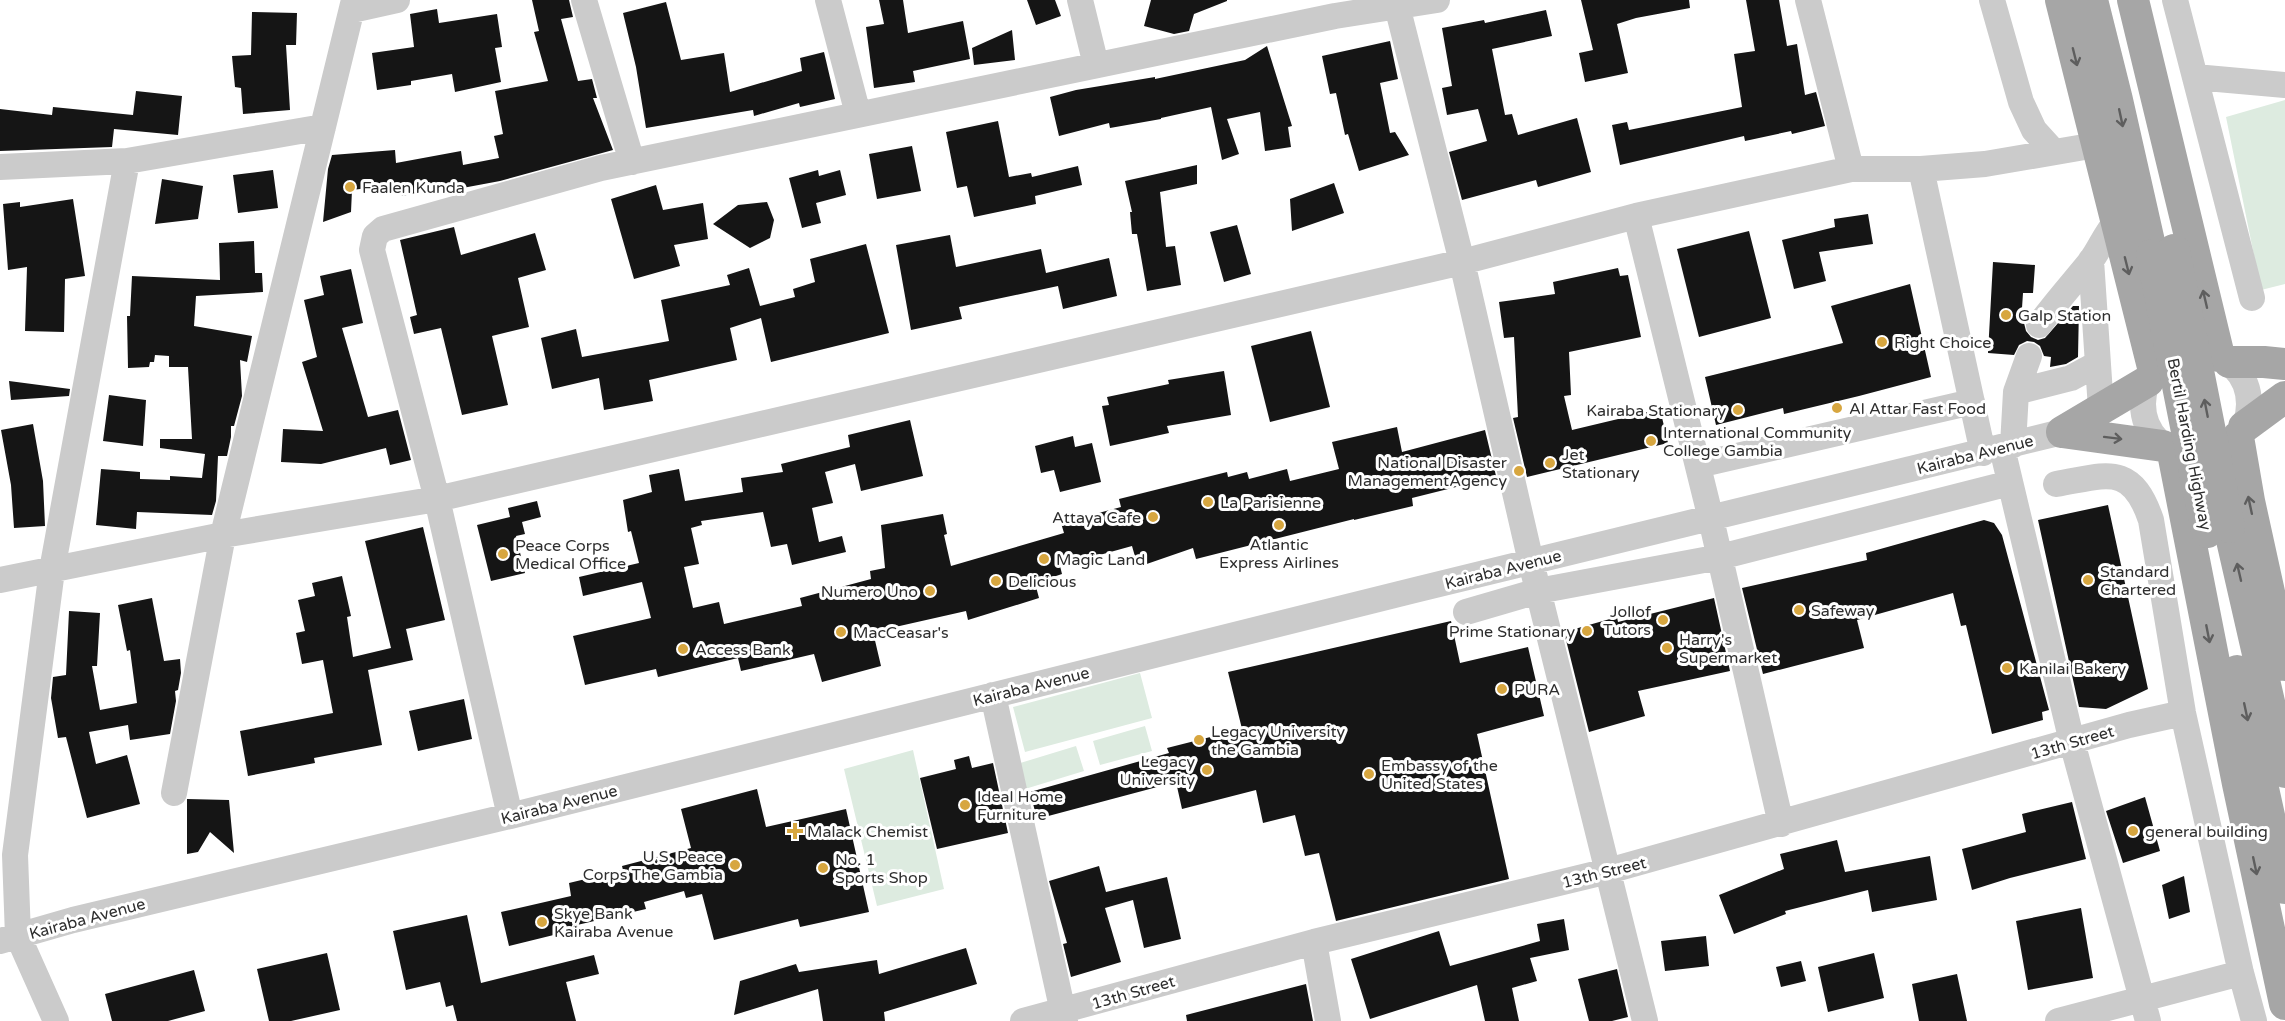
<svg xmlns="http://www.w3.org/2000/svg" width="2285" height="1021" viewBox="0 0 2285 1021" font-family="'Varela Round',sans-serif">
	<rect width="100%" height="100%" fill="#fff"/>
	<path fill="#ddebe0" d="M2285 100V284L2261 290 2226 117Z
		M1140 673 1152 718 1025 752 1013 707Z
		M1145 726 1152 751 1100 765 1093 741Z
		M1076 746 1084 771 1025 789 1017 764Z
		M913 750 944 889 877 906 844 769Z"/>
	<path fill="#151515" d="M532 0H569L573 17 561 19 578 81 592 79 597 98H593L613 150 500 181 425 195V191L402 196 400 184 352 190 351 212 323 222 328 169 332 155 395 150 396 163 461 151 463 165 499 158 494 136 503 134 495 91 548 81 534 32 539 31Z
		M879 0H903L908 33 963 21 970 59 913 71 915 82 874 88 866 27 884 24Z
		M1027 0H1055L1061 16 1036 25Z
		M1151 0H1227V1L1194 14 1189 31 1174 34 1144 26Z
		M1581 0H1689L1690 8 1636 18 1617 24 1628 73 1585 82 1579 53 1593 50Z
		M1746 0H1779L1787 46 1797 44 1805 95 1816 92 1825 126 1792 134 1791 131 1745 141 1744 136 1620 165 1612 125 1627 122 1629 130 1742 107 1734 54 1755 51Z
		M666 2 681 60 724 53 730 92 802 71 800 58 824 52 835 99 800 107 799 103 754 116 753 110 646 128 636 67 623 13Z
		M437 9 439 23 497 14 502 47 495 48 501 82 455 92 452 74 411 81V85L377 90 372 53 414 47 410 14Z
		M1546 10 1552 36 1492 49 1505 115 1512 114 1518 135 1577 118 1591 172 1538 187 1536 180 1462 200 1449 152 1487 141 1478 109 1447 115 1442 88 1452 86 1442 28 1484 20 1485 23Z
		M252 12 297 13 296 45H286L290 110 243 114 241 88 235 87 232 56 251 55Z
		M1012 30 1015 60 974 65 972 48Z
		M1390 41 1398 79 1380 83 1390 133 1395 132 1409 155 1359 171 1348 134 1345 135 1336 93 1330 94 1322 56Z
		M1267 46 1292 126 1288 127 1291 147 1265 151 1260 112 1227 119 1239 154 1222 160 1211 107 1161 118V119L1110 128 1109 123 1059 136 1050 97 1076 90 1155 77V79L1245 60Z
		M136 91 182 96 178 135 114 129 112 147 0 151V109L52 115 53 107 133 115Z
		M998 121 1009 177 1031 173 1032 177 1078 166 1082 185 1035 196 1036 204 974 217 967 186 957 188 946 132Z
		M912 146 921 191 877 199 869 154Z
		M1197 165V184L1160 192 1166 247 1175 246 1181 285 1147 291 1137 234H1132L1130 212H1132L1125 181Z
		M273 170 278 208 238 213 233 175Z
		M818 170 819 176 840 170 846 195 816 203 821 223 802 228 789 178Z
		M162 179 203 186 198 219 155 224Z
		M1334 183 1344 213 1292 231 1290 199Z
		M656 185 663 210 703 203 708 239 674 245 680 266 634 279 611 199Z
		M73 199 85 276 65 279 64 332 25 331 27 267 8 270 3 204 20 202V207Z
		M767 202 774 220 770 238 750 248 713 224 738 205Z
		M1868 214 1873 244 1819 252 1826 281 1794 289 1782 240 1835 227 1834 219Z
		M1237 225 1251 274 1224 282 1210 232Z
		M454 227 461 255 535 233 546 270 518 278 529 327 492 336 508 405 462 415 441 328 414 334 410 317 417 315 400 240Z
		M1749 231 1771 318 1699 337 1677 249Z
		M950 235 956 267 1041 249 1046 273 1109 258 1117 296 1063 309 1058 286 959 307 962 319 911 330 896 245Z
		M254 241 255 273H262L263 292 196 296 194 326 252 336 247 362 240 360 242 396 234 426H231V437L227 456H218L216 501 212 515 137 512 136 529 96 525 101 469 140 472V479L170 480V476L202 478 205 454 160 448V439H192L188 367H169V356L155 355 154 362H150L149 367 128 368 127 316H130L132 276 220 280 219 243Z
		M866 244 889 333 771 362 761 318 730 328 737 360 649 380 653 401 604 410 599 378 552 389 541 338 576 329 582 357 669 341 661 300 730 285 727 275 749 268 760 306 795 297 793 289 815 282 810 259Z
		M1993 262 2035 265 2033 293H2023L2021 323H2024L2026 331 2031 337 2038 340 2045 338 2073 306H2079L2078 357 2066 364 2050 367 2051 357 2044 356 2040 346 2034 342 2027 341 2019 345 2014 355 1988 353Z
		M1618 268 1620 276 1628 275 1641 337 1569 352 1571 395 1564 396 1572 430 1660 409 1668 443 1527 477 1513 418 1518 417 1514 337 1504 338 1499 302 1555 294 1553 282Z
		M351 269 363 323 342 328 368 417 398 410 411 460 390 465 386 448 321 464 281 462 283 429 323 431 302 362 317 357 304 300 324 295 320 276Z
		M1910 284 1931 377 1859 396 1784 414 1783 408 1716 425 1705 377 1843 343 1831 306Z
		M1311 331 1330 407 1270 422 1251 346Z
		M1224 371 1231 415 1167 426 1169 433 1110 446 1102 406 1109 405 1107 397 1169 384 1168 380Z
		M9 381 70 389 69 396 11 400Z
		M109 395 146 400 143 446 103 441Z
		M910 420 923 476 861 491 855 464 825 472 833 503 812 508 819 542 842 536 846 552 792 565 787 544 771 547 763 512 701 521 702 525 691 528 699 564 684 567 693 608 719 602 724 624 802 606 800 598 871 579 870 571 885 568 881 525 943 514 947 534 944 535 951 566 1064 533 1061 523 1121 507 1119 499 1227 472 1228 477 1247 472 1249 479 1287 469 1290 481 1339 469 1332 442 1397 427 1402 452 1485 430 1497 480 1469 487 1468 484 1412 498 1413 506 1354 520V519L1196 559 1193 548 1138 567 1132 546 1060 566 1062 574 1035 583 1039 598 968 620 966 611 873 632 881 666 822 682 814 654 741 671 738 658 658 677 656 669 585 685 573 636 651 618 642 582 583 596 579 577 639 563 631 531 628 532 623 500 652 492 649 475 679 469 685 501 743 492 741 478 783 472 781 464 850 447 848 435Z
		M33 424 43 481 45 526 14 528 11 485 1 430Z
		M1073 436 1075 447 1092 443 1101 482 1060 492 1054 470 1041 473 1035 446Z
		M537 501 541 517 522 522 525 534 516 536 525 573 491 581 477 525 510 517 508 508Z
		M2108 505 2148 689 2106 709 2079 707 2038 520Z
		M1984 520 1994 523 2002 535 2049 710 2042 712 2043 720 1992 734 1966 625 1961 626 1953 593 1857 620 1864 648 1763 674 1742 588 1867 560 1866 553Z
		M423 527 445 620 406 629 413 660 368 670 382 745 314 758 315 763 248 776 240 731 333 713 323 660 302 664 296 633 305 631 298 600 315 596 312 583 342 576 351 616 347 617 353 657 391 648 365 541Z
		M152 598 164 661 180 659 181 673 178 690 175 691 176 701 170 734 130 740 128 725 89 732 96 764 127 755 140 804 87 818 66 737 58 738 51 698 53 677 66 675 69 611 100 613 97 666H92L100 710 137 703 130 650 127 651 118 605Z
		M1714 598 1730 671 1638 691 1645 716 1589 732 1564 632 1617 617 1618 622Z
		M1451 621 1460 663 1528 647 1544 716 1477 734 1509 879 1336 921 1319 853 1305 856 1295 815 1263 823 1256 790 1182 809 1176 782 1037 819 1030 792 1169 753 1167 748 1242 729 1228 672Z
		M464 699 472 739 418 751 409 711Z
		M969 756 972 768 993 763 1008 833 937 849 920 778 956 769 954 760Z
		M757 789 766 827 846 809 869 912 800 927 798 919 714 940 702 894 686 898 684 891 644 902 646 909 577 925 578 929 509 946 501 912 571 896 569 883 623 870 622 866 691 848 681 809Z
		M2145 797 2160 851 2123 863 2106 811Z
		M187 799 229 800 234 853 210 832 198 852 187 854Z
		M2072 802 2086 859 2010 878 1972 890 1962 849 2026 832 2022 814Z
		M1837 840 1845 872 1930 856 1937 900 1872 912 1868 890 1785 911 1786 914 1734 934 1719 895 1784 869 1780 854Z
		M1099 866 1106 892 1167 877 1181 939 1144 948 1133 900 1105 908 1121 962 1071 977 1063 944 1067 943 1049 881Z
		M2184 876 2190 912 2169 919 2162 885Z
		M2081 908 2093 978 2028 990 2016 921Z
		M467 915 481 983 594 955 599 974 566 982 576 1021H457L453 1005 446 1007 440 982 406 990 393 931Z
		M1564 919 1569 950 1530 958 1537 981 1512 988 1519 1021H1485L1477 985 1370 1019 1351 959 1439 931 1450 966 1540 941 1537 924Z
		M1706 936 1709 966 1665 971 1661 941Z
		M966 948 977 984 884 1012 885 1021H823L818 989 734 1015 740 981 796 964 799 972 877 960 879 974Z
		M327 953 340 1010 291 1021H269L257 969Z
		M1874 953 1884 998 1828 1012 1818 967Z
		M1801 961 1806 981 1781 987 1776 967Z
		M1617 969 1628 1017 1612 1021H1589L1578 979Z
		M194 970 205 1011 168 1021H112L105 994Z
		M1957 974 1967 1021H1919L1912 984Z
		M1306 984 1313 1021H1187L1186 1015Z"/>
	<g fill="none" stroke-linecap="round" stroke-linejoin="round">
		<path stroke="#cbcbcb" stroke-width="26" d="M584 0 632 162
			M828 0 858 114
			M1080 0 1096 65
			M1808 0 1851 169
			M1992 0 2021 102 2034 130 2054 152
			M2175 0 2252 298
			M1397 6 1462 262 1531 562 1645 1021
			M352 10 397 0
			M2195 77 2285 85
			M0 167 127 161 323 127
			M1921 169 1983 453
			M1636 216 1711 519 1781 824
			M2091 260 2101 409
			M2039 325C2055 303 2073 283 2090 262 2100 249 2105 234 2116 222
			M2143 404a53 53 0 1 1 106 0a53 53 0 1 1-106 0Z
			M2016 392 2071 378 2097 364
			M2013 445 2016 392 2029 356
			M2002 448 2072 742 2148 1021
			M1698 465 1972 402
			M2056 484C2105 476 2131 461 2151 520L2183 713 2241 973 2254 1021
			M0 580 223 535 437 499 1462 262 1636 216 1851 169H1921L1985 164 2096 145
			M1466 612 1538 591 1720 557 2010 483
			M993 695 1065 1021
			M174 793 223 535 354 0
			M510 816 437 499 372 250 375 236 383 229 601 168 1335 16 1437 0
			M0 941 73 920 510 816 1415 590 2062 432
			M1314 942 1328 1021
			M56 1021 18 936 15 855 52 570 127 161
			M1023 1021 1314 942 1608 871 2129 725 2183 713
			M2058 1021 2241 973"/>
		<path stroke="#a6a6a6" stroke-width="32" d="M2061 0 2154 371
			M2092 0 2117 100 2152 255
			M2133 0 2219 356
			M2229 362H2264L2285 364
			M2244 427 2285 397
			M2062 432 2163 446
			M2062 432 2148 381
			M2238 437 2249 501 2285 665
			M2173 453 2238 784 2285 1004
			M2229 527 2285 772
			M2237 671 2285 888"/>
		<path stroke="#a6a6a6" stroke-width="32" d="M2174 250 2229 527
			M2152 255 2207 532"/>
	</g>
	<defs><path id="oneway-shaft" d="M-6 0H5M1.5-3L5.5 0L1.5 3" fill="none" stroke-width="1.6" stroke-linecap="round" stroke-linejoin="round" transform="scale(1.5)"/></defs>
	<g stroke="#5e5e5e">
		<use href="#oneway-shaft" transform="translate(2075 57) rotate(76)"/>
		<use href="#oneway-shaft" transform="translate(2121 118) rotate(78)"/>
		<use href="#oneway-shaft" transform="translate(2127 266) rotate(76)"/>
		<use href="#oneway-shaft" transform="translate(2205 299) rotate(-103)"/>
		<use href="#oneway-shaft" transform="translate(2206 408) rotate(-101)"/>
		<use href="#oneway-shaft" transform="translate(2113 438) rotate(7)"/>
		<use href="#oneway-shaft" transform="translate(2250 505) rotate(-102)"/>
		<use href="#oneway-shaft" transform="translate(2239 572) rotate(-103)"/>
		<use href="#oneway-shaft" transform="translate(2208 634) rotate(79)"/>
		<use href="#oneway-shaft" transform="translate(2246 712) rotate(78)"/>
		<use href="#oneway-shaft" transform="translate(2255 866) rotate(78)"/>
	</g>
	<g fill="#d7a63f" stroke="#fff" stroke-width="2">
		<circle cx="350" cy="187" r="6"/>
		<circle cx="2006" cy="315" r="6"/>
		<circle cx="1882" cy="342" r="6"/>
		<circle cx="1837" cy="408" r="6"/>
		<circle cx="1738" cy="410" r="6"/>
		<circle cx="1651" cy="441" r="6"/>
		<circle cx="1550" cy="463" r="6"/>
		<circle cx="1519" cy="471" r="6"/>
		<circle cx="1208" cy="502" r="6"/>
		<circle cx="1153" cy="517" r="6"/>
		<circle cx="1279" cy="525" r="6"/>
		<circle cx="503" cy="554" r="6"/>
		<circle cx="1044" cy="559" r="6"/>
		<circle cx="2088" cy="580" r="6"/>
		<circle cx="996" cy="581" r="6"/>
		<circle cx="930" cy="591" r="6"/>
		<circle cx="1799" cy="610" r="6"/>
		<circle cx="1663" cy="620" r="6"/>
		<circle cx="1587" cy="631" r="6"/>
		<circle cx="841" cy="632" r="6"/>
		<circle cx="1667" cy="648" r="6"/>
		<circle cx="683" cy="649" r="6"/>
		<circle cx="2007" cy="668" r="6"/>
		<circle cx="1502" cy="689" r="6"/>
		<circle cx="1199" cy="740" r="6"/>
		<circle cx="1207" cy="770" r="6"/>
		<circle cx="1369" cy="774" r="6"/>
		<circle cx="965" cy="805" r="6"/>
		<path d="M792 822h6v6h6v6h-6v6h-6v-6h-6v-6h6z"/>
		<circle cx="2133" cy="831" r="6"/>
		<circle cx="735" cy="865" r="6"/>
		<circle cx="823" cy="868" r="6"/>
		<circle cx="542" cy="922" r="6"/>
	</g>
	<g text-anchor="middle" stroke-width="6" stroke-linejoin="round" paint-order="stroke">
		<g font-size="16" fill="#2e2e2e" stroke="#fff" text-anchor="start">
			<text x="362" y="193">Faalen Kunda</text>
			<text x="2018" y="321">Galp Station</text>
			<text x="1894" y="348">Right Choice</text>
			<text x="1849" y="414">Al Attar Fast Food</text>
			<text x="1726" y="416" text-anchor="end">Kairaba Stationary</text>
			<text x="1663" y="438">International Community<tspan x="1663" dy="18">College Gambia</tspan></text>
			<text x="1562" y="460">Jet<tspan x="1562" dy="18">Stationary</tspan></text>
			<text x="1507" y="468" text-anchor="end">National Disaster<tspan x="1507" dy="18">ManagementAgency</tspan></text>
			<text x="1220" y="508">La Parisienne</text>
			<text x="1141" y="523" text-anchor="end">Attaya Cafe</text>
			<text x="1279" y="550" text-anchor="middle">Atlantic<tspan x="1279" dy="18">Express Airlines</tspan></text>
			<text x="515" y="551">Peace Corps<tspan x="515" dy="18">Medical Office</tspan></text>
			<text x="1056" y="565">Magic Land</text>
			<text x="2100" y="577">Standard<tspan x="2100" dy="18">Chartered</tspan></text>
			<text x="1008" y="587">Delicious</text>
			<text x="918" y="597" text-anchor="end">Numero Uno</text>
			<text x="1811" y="616">Safeway</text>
			<text x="1651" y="617" text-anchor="end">Jollof<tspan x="1651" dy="18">Tutors</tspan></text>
			<text x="1575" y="637" text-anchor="end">Prime Stationary</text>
			<text x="853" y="638">MacCeasar's</text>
			<text x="1679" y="645">Harry's<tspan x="1679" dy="18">Supermarket</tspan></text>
			<text x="695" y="655">Access Bank</text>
			<text x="2019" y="674">Kanilai Bakery</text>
			<text x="1514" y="695">PURA</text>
			<text x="1211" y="737">Legacy University<tspan x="1211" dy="18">the Gambia</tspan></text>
			<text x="1195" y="767" text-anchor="end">Legacy<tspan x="1195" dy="18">University</tspan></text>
			<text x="1381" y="771">Embassy of the<tspan x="1381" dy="18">United States</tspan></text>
			<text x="977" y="802">Ideal Home<tspan x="977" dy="18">Furniture</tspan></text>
			<text x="807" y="837">Malack Chemist</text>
			<text x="2145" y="837">general building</text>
			<text x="723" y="862" text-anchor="end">U.S. Peace<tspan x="723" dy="18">Corps The Gambia</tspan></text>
			<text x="835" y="865">No. 1<tspan x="835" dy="18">Sports Shop</tspan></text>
			<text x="554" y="919">Skye Bank<tspan x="554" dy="18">Kairaba Avenue</tspan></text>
		</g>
		<g font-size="16" fill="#2e2e2e" stroke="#fff">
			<text transform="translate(2190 444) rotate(79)" y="6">Bertil Harding Highway</text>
			<text transform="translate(1975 454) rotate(-14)" y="6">Kairaba Avenue</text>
			<text transform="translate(1503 569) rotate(-14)" y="6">Kairaba Avenue</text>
			<text transform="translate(1031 686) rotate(-14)" y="6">Kairaba Avenue</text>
			<text transform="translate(2072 742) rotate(-16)" y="6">13th Street</text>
			<text transform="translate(559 804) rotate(-14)" y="6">Kairaba Avenue</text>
			<text transform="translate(1604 872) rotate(-14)" y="6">13th Street</text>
			<text transform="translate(87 918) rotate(-15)" y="6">Kairaba Avenue</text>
			<text transform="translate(1133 992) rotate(-16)" y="6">13th Street</text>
		</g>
	</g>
</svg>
